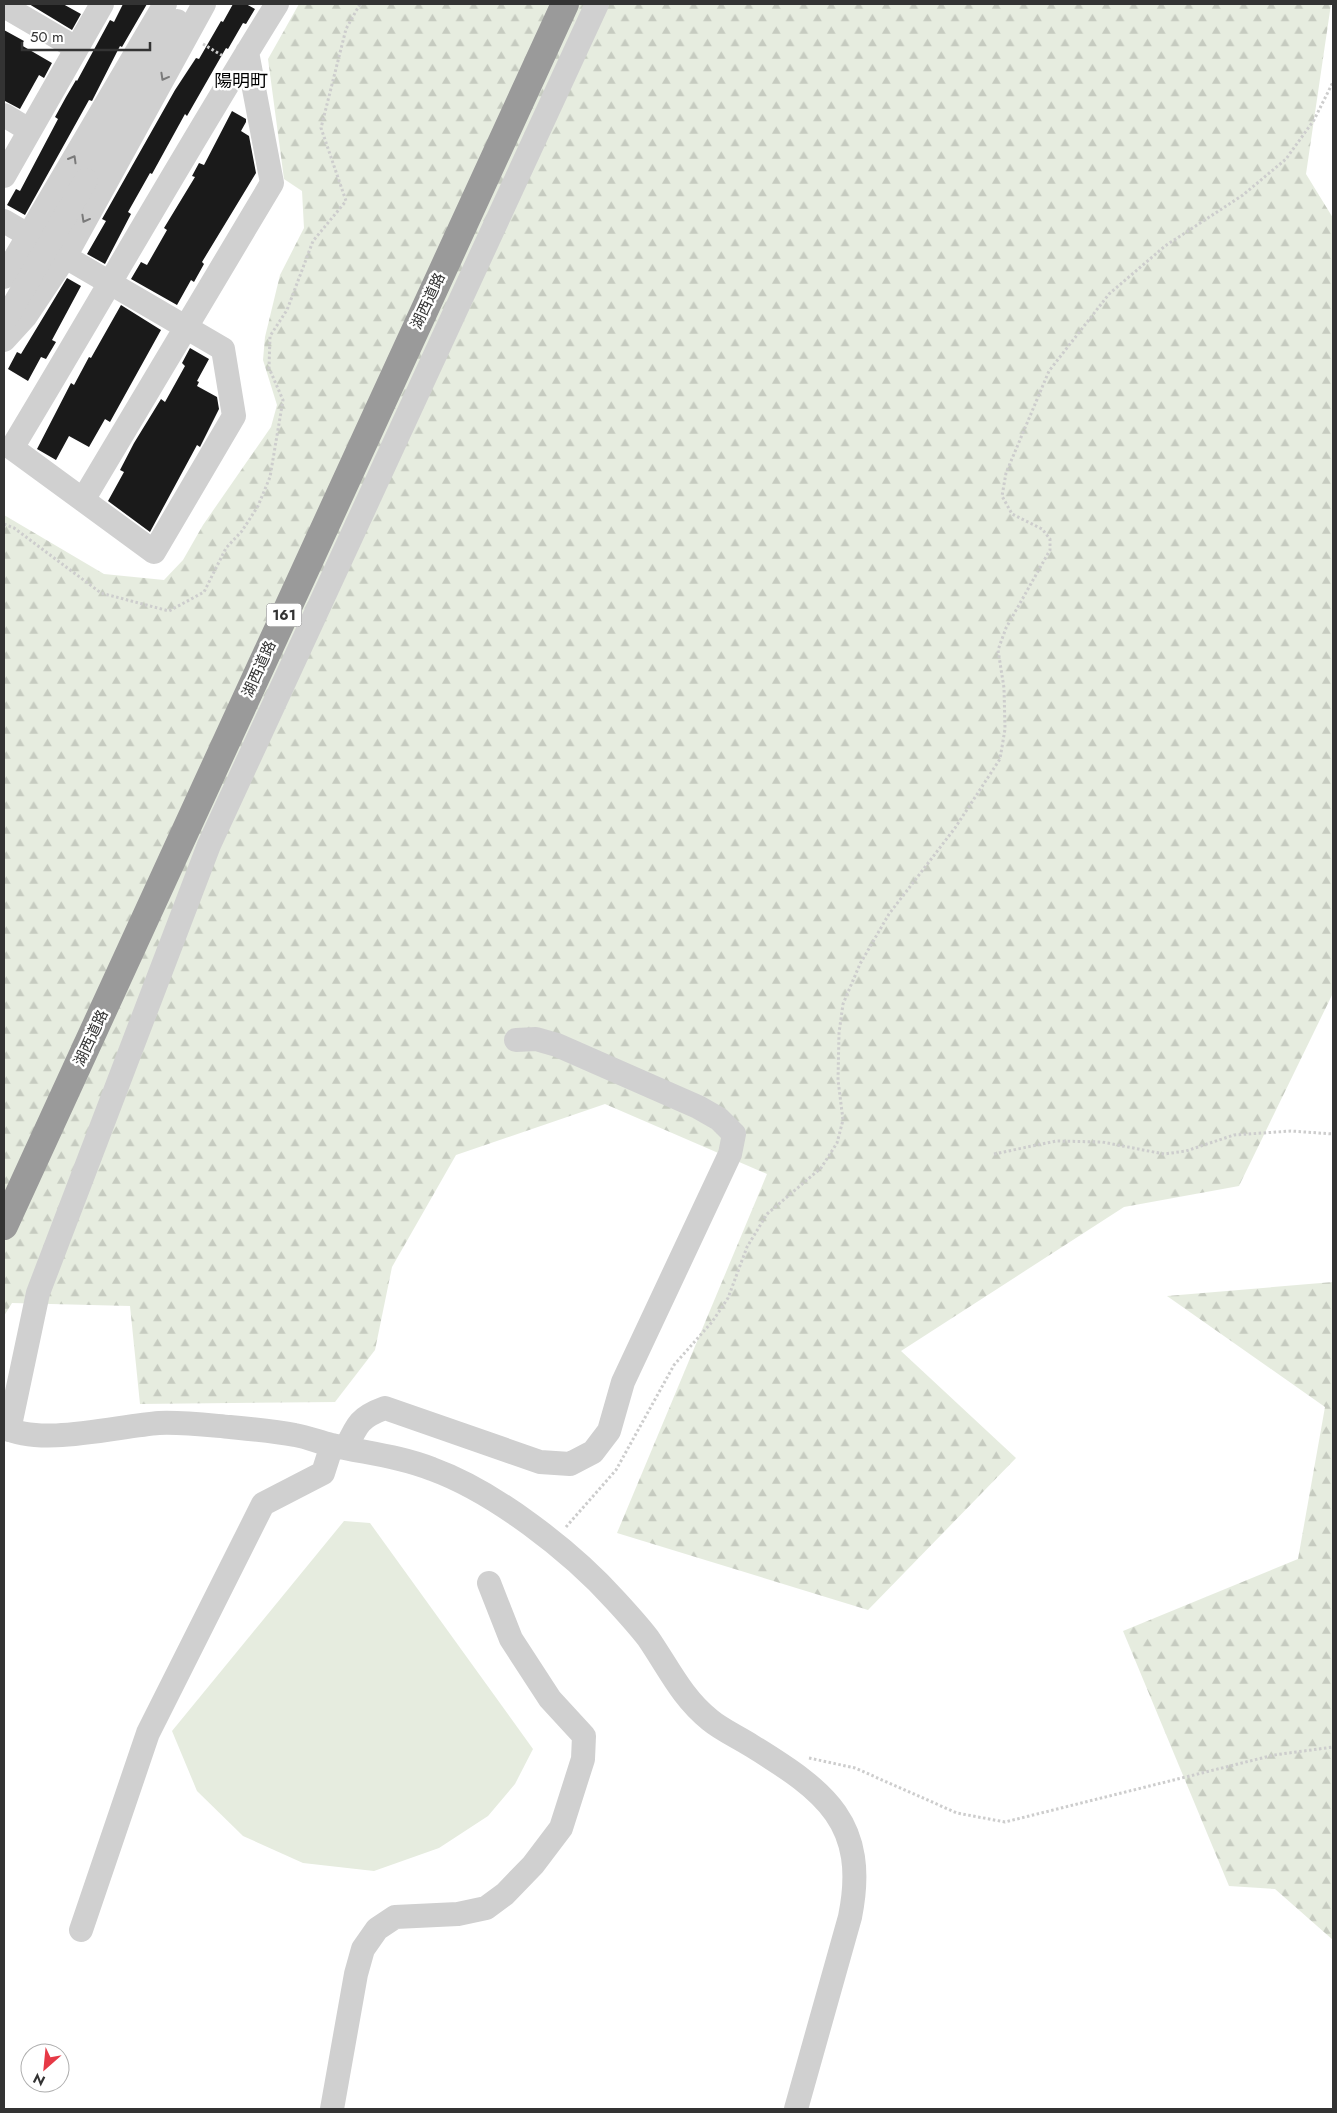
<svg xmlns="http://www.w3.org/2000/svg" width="1337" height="2113" viewBox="0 0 1337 2113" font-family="Jost,'Noto Sans JP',sans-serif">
	<defs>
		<pattern id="forest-firs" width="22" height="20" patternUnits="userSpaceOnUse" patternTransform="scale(1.25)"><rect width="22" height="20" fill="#e6ecdf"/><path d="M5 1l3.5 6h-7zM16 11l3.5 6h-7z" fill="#c6cbc0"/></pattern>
	</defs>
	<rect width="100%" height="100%" fill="#fff"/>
	<path fill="#e6ecdf" d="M344 1521 370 1523 533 1749 515 1784 488 1816 439 1848 374 1871 303 1863 243 1836 197 1791 172 1731Z"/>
	<path fill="url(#forest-firs)" d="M299 4H1331L1306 174 1333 218V993L1239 1186 1124 1207 901 1351 1016 1458 868 1610 617 1533 767 1174 605 1104 456 1155 392 1267 375 1350 335 1402 140 1404 130 1306 12 1303 4 1316V515L104 574 164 580 183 560 203 525 271 427 277 405 263 360 265 337 280 275 304 228 302 191 284 179 268 59Z
		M1333 1282V1940L1275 1889 1229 1886 1123 1631 1298 1559 1325 1407 1167 1296Z"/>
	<path fill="#1a1a1a" d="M29 4H63L81 14 72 30Z
		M123 4H147L122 47 120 46 92 101 89 100 25 215 7 205 16 189 20 191 58 119 55 117 66 97 76 80 77 81 110 20 114 22Z
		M233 4H246L255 9 246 24 243 23 228 49 226 48 187 116 185 114 152 174 150 173 128 212 131 214 105 264 87 254 106 221 102 219 175 90 196 58 199 59 221 21 223 22Z
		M4 30 24 41 21 45 52 63 44 78 39 75 20 109 5 101 4 98Z
		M232 111 246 119V122L241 131 249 136 256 173 202 262 204 264 194 282 191 280 177 305 131 279 141 262 147 265 167 230 164 228 195 177 192 176 199 163 204 165Z
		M67 278 81 286 52 340 56 342 46 359 41 357 28 381 8 369 17 352 21 354Z
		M121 305 161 330 110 422 105 419 89 447 69 436 56 460 37 449 71 383 74 385 89 357 91 358Z
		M190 348 209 359 197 381 199 382 197 386 217 397 219 409 200 447 197 445 150 532 108 501 124 472 120 470 134 443 161 399 165 402 185 366 182 363Z"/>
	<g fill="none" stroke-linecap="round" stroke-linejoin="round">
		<path stroke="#cdcdcd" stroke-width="3" stroke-dasharray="2.5 2.5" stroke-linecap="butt" d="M203 44 223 56
			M4 524 14 528 101 593 169 611 204 592 226 548 242 531 258 506 270 477 283 400 269 368 270 336 287 310 313 241 346 201 321 128 346 29 360 4
			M994 1154 1056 1141 1102 1142 1164 1154 1186 1151 1234 1135 1291 1131 1333 1134
			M566 1527 616 1470 674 1365 712 1322 728 1298 747 1247 767 1214 821 1168 837 1143 843 1120 838 1080 839 1033 843 1004 860 964 889 914 955 828 1000 759 1005 729 1004 688 998 650 1006 628 1050 550V539L1042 529 1012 514 1002 496 1006 473 1049 371 1109 294 1165 246 1243 195 1286 159 1314 120 1333 82
			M809 1758 855 1768 957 1813 1005 1822 1274 1755 1333 1747"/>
		<path stroke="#d0d0d0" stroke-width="24" d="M4 6 76 48
			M4 115 29 130
			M4 176 102 4
			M86 180 177 21
			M4 221C77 264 150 306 223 349L234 416 154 552 12 448C101 300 186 150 277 4
			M4 277 165 4
			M4 340 25 317 65 257 204 4
			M83 500 272 183 247 52
			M4 1427C40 1447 117 1426 159 1423 182 1422 207 1425 230 1427 251 1429 274 1431 295 1435 307 1437 319 1442 331 1445 365 1453 399 1456 432 1469 495 1492 571 1551 616 1601 627 1613 638 1625 648 1638 668 1667 682 1698 710 1720 722 1730 738 1737 752 1746 825 1791 869 1823 850 1917L796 2109
			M9 1430 38 1293 209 845 597 4
			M346 1448C357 1424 360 1417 385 1408L540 1462 570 1464 593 1452 609 1431 623 1382 730 1154 734 1134 719 1119 698 1107 557 1045 536 1039 516 1040
			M81 1930 148 1733 263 1504 323 1473 332 1445
			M332 2109 356 1974 363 1949 377 1929 395 1917 458 1914 486 1908 505 1894 533 1865 561 1828 583 1759 584 1736 550 1699 511 1639 489 1583"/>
		<path stroke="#9a9a9a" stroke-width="28" d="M4 1226 565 4"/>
		<path stroke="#d0d0d0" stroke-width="24" d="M4 322 86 180"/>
	</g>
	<defs><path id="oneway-chevron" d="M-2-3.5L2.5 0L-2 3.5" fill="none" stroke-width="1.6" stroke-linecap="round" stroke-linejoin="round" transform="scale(1.25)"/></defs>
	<g stroke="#7a7a7a">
		<use href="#oneway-chevron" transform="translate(164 77) rotate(119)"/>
		<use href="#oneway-chevron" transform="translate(73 159) rotate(-60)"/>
		<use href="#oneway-chevron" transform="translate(85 219) rotate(119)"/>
	</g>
	<g text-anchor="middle" stroke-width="5" stroke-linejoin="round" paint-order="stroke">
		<rect fill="#fff" stroke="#707070" stroke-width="1" x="266.5" y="603.5" width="35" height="23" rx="4"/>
		<g font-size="14" font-weight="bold" fill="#333">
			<text x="284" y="620">161</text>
		</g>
		<g font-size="15" fill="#333" stroke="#fff">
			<text transform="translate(428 301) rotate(-65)" y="5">湖西道路</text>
			<text transform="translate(259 669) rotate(-66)" y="5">湖西道路</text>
			<text transform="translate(91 1038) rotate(-65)" y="5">湖西道路</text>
		</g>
		<g font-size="18" fill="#000" stroke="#fff">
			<text x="241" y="87">陽明町</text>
		</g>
	</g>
	<rect width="1337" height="2113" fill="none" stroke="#333333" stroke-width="10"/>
	<g transform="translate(45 2068) rotate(207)"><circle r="24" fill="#ffffff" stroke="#adadad"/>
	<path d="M0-4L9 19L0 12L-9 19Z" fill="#e63946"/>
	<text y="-8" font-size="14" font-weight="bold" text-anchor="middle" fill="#333333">N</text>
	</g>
	<path d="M22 42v8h128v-8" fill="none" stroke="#333333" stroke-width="2.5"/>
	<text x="30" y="42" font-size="15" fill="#333333" stroke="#ffffff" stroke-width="4" paint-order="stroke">50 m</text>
</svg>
